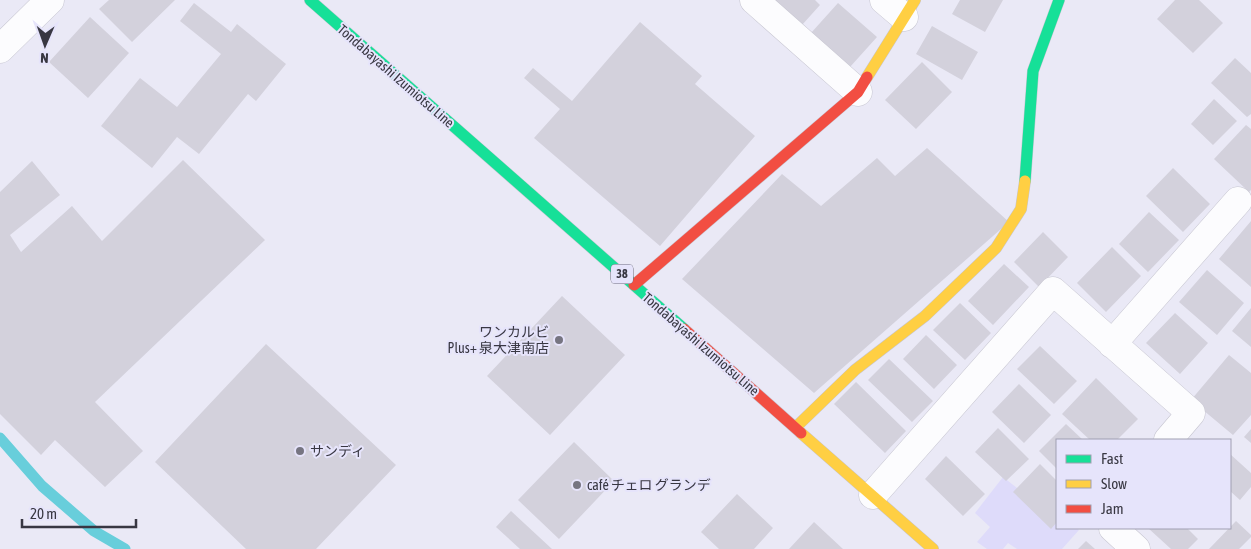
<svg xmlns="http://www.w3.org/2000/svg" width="1251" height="549" viewBox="0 0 1251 549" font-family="'Asap Condensed','Noto Sans JP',sans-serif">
	<rect width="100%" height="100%" fill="#eae9f6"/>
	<path fill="#dedbfa" d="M1003 477 1036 503 1057 486V528H1077L1079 530 1062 549H1017L1008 543 1003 549H987L977 542 990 527 975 513Z"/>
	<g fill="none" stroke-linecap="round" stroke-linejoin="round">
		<path stroke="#68cedb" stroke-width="11" d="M0 438 42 486 94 531 125 549"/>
	</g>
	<path fill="#d3d1dc" d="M109 0H175L132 42 99 9Z
		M773 0H815L820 5 802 25Z
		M960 0H1003L985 32 952 14Z
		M1175 0H1199L1223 23 1193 53 1157 19Z
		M194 3 231 32 237 24 286 64 256 101 248 94 199 154 177 137 152 168 101 126 140 78 177 107 221 54 180 21Z
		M838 3 877 37 850 67 811 33Z
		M90 17 129 53 88 98 49 62Z
		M640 22 702 76 695 84 755 136 660 246 534 138 560 109 524 78 533 68 572 101Z
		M932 26 978 52 962 80 916 54Z
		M1235 58 1251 73V114L1247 117 1211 83Z
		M922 62 952 92 916 129 885 100Z
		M1214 99 1237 121 1213 145 1191 124Z
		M1246 125 1251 129V190L1249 192 1214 159Z
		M927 148 1009 222 814 393 682 279 782 174 821 206 877 158 895 176Z
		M183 160 265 240 95 402 143 451 105 487 55 440 41 455 0 414V192L32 161 60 195 10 235 21 252 72 206 102 241Z
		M1173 168 1210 204 1183 232 1146 196Z
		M1149 212 1179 240 1148 272 1119 244Z
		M1251 221V287L1219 259Z
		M1043 232 1068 257 1039 287 1014 262Z
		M1112 247 1141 276 1106 312 1077 283Z
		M1004 264 1029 287 993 325 968 301Z
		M1207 270 1244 303 1217 335 1179 302Z
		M562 296 625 355 550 435 487 376Z
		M960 303 991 333 965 360 933 330Z
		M1251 308V347L1232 331Z
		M1175 313 1208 343 1180 374 1146 343Z
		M926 335 957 365 934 389 903 359Z
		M266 344 396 465 316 549H246L155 462Z
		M1040 346 1077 381 1054 404 1017 369Z
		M1229 355 1251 373V415L1233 435 1191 400Z
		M889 359 933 401 912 422 868 380Z
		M1096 378 1138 419 1117 440H1090L1062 414Z
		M856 382 906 431 885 453 834 404Z
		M1019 384 1051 415 1024 443 992 412Z
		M1066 424 1083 440H1057V469L1039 451Z
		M998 428 1029 459 1006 481 975 452Z
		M1251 429V443L1244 437Z
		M574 442 614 481 559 539 518 500Z
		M1230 454 1251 473V487L1240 500 1230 491Z
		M946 456 985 494 963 516 925 479Z
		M1040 464 1057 481V522L1051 529 1013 492Z
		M737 494 773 528 754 549H719L701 532Z
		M511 511 552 549H520L496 527Z
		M1236 521 1251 535V537L1239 549H1209Z
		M814 522 843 549H789Z
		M1148 528H1187L1198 539 1188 549H1171Z
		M1086 541 1095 549H1078Z"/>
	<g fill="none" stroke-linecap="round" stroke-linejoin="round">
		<g stroke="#c6c5d0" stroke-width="29">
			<path id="street" d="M754 0 858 92
				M884 0 904 17
				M0 49 50 0
				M1112 344 1238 201
				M873 495 1053 291 1191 413 1168 440
				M1113 528 1136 549"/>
		</g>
		<g stroke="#c6c5d0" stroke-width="12">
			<path id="fast" d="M310 0 684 329
				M1025 181 1033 71 1059 0"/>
		</g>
		<g stroke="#c6c5d0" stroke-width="12">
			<path id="slow" d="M867 77 915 0
				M796 427 855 370 925 316 996 248 1021 209 1025 181
				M801 433 933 549"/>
		</g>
		<g stroke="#c6c5d0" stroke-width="12">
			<path id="jam" d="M634 285 858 92 867 77
				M684 329 801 433"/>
		</g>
		<use href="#street" stroke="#fcfcfe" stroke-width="28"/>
		<use href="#fast" stroke="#16e098" stroke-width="11"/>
		<use href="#slow" stroke="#ffcf43" stroke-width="11"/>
		<use href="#jam" stroke="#f24e42" stroke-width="11"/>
	</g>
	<g fill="#767581" stroke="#e6e4fb" stroke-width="2">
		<circle cx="559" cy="340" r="5"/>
		<circle cx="300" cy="451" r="5"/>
		<circle cx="577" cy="485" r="5"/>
	</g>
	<g text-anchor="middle" stroke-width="4" stroke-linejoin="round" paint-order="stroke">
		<rect fill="#e6e4fb" stroke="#6c6b7a" stroke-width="1" x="611" y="264.5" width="22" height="19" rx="4"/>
		<g font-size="12" font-weight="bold" fill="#383742">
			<text x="622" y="278">38</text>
		</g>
		<g font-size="14" fill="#383742" stroke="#e6e4fb">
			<text transform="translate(396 76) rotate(41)" y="5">Tondabayashi Izumiotsu Line</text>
			<text transform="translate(701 344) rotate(41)" y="5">Tondabayashi Izumiotsu Line</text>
		</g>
		<g font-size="14" fill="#383742" stroke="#e6e4fb" text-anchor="start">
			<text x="549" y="337" text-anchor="end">ワンカルビ<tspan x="549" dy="16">Plus+ 泉大津南店</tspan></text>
			<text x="310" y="456">サンディ</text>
			<text x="587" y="490">café チェロ グランデ</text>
		</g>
	</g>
	<rect x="1056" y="439" width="175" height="90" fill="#e6e4fb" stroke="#a09fb1"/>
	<rect x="1066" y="455" width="25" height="8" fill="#16e098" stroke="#a09fb1"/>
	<text x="1101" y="464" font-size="15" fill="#383742">Fast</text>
	<rect x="1066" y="480" width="25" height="8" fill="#ffcf43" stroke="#a09fb1"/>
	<text x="1101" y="489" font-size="15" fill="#383742">Slow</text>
	<rect x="1066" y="505" width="25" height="8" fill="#f24e42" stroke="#a09fb1"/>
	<text x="1101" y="514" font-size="15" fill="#383742">Jam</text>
	<g transform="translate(45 45) rotate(182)" stroke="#e6e4fb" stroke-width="4" paint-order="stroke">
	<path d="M0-4L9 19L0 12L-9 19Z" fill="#383742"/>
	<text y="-8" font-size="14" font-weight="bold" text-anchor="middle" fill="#383742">N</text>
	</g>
	<path d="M22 519v8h114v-8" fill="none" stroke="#383742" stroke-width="2.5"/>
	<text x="30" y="519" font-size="15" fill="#383742" stroke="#e6e4fb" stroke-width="4" paint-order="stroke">20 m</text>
</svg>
